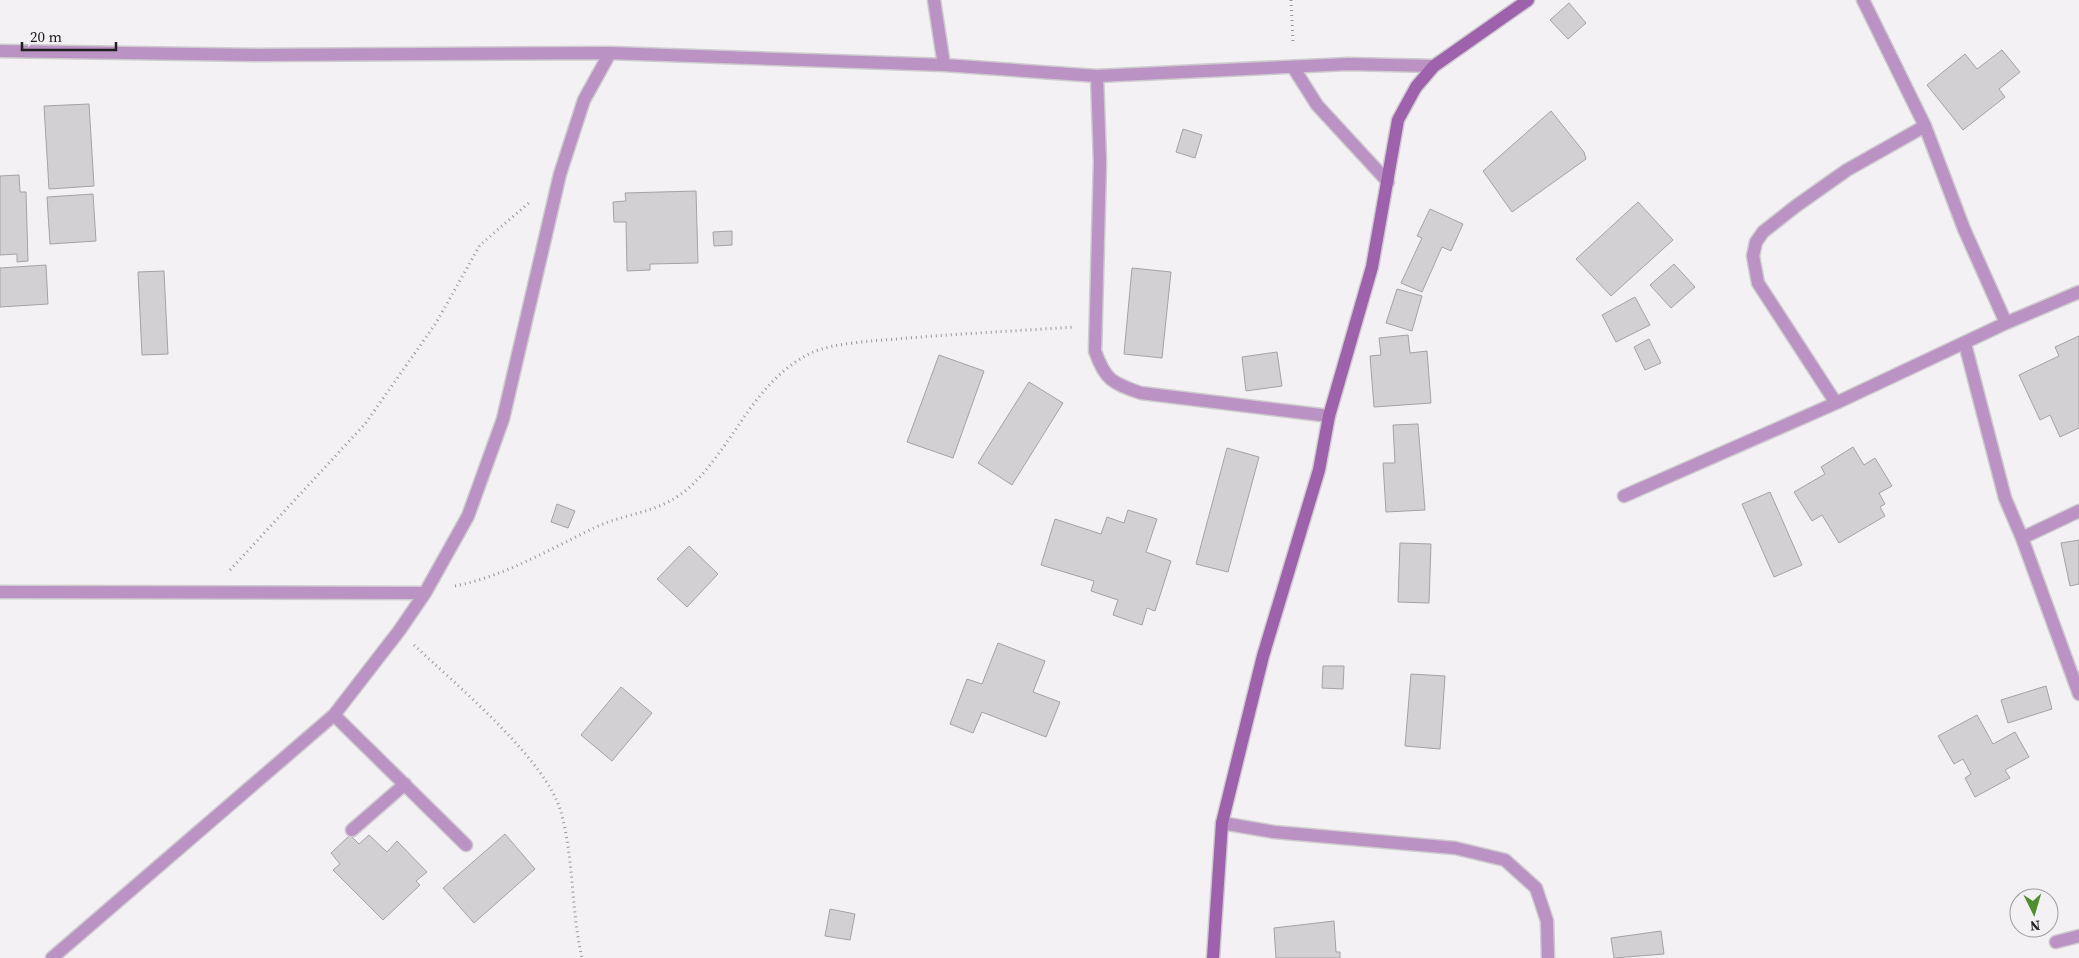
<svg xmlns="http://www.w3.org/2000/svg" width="2079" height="958" viewBox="0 0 2079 958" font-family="'Source Serif 4',serif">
	<rect width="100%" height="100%" fill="#f4f1f5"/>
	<path fill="#d3d0d4" stroke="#a4a2a5" d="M1569 3 1586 23 1568 39 1550 20Z
		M2002 50 2020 72 1999 89 2005 97 1963 130 1927 85 1965 54 1977 69Z
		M89 104 94 186 49 189 44 106Z
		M1551 111 1584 152 1586 159 1512 212 1483 171Z
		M1183 129 1202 135 1195 158 1176 152Z
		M19 175 20 192H26L28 261 17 262V254L0 255V176Z
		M696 191 698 263 650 264V270L627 271 626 222H614L613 202 626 201 625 193Z
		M93 194 96 241 50 244 47 197Z
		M1638 202 1673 240 1611 296 1576 259Z
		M1430 209 1463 224 1451 251 1442 247 1422 292 1401 283 1422 238 1417 236Z
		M732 231V245L714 246 713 232Z
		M1674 264 1695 287 1671 308 1650 285Z
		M46 265 48 304 0 307V268Z
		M1132 268 1171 272 1162 358 1124 354Z
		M164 271 168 354 142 355 138 272Z
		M1397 289 1422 296 1412 331 1386 323Z
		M1635 297 1650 325 1616 342 1602 315Z
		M1408 335 1410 353 1427 351 1431 403 1374 407 1370 356 1381 355 1379 338Z
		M2079 336V428L2060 437 2050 415 2040 420 2019 375 2059 356 2055 347Z
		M1649 339 1661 363 1645 370 1634 347Z
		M1277 352 1282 386 1246 391 1242 357Z
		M939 355 984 371 953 458 907 442Z
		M1029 382 1063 403 1012 485 978 463Z
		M1418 424 1425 510 1386 512 1383 463H1395L1393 425Z
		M1853 447 1864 465 1875 458 1892 486 1879 493 1885 504 1880 507 1885 516 1839 543 1822 515 1812 521 1794 492 1825 474 1821 467Z
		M1227 448 1259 457 1228 572 1196 564Z
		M1770 492 1802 565 1774 577 1742 504Z
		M557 504 575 511 568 528 551 522Z
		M1128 510 1157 519 1146 552 1171 561 1155 611 1147 608 1142 625 1113 615 1118 600 1091 591 1094 581 1041 565 1055 519 1101 534 1107 517 1124 523Z
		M2079 540V584L2070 586 2061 543Z
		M1400 543 1431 544 1429 603 1398 602Z
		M689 546 718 574 687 607 657 579Z
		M998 643 1045 661 1033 692 1060 702 1046 737 982 712 973 733 950 724 967 679 982 684Z
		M1323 666H1344L1343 689 1322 688Z
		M1411 674 1445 676 1440 749 1405 746Z
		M2046 686 2052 709 2008 723 2001 700Z
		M621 687 652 713 612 761 581 735Z
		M1977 715 1993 744 2015 732 2029 757 2005 770 2010 778 1975 797 1965 778 1971 774 1963 759 1954 764 1938 736Z
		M505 834 535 869 474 923 443 888Z
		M350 835 359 844 369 835 387 852 397 841 427 872 416 881 420 885 383 920 333 870 340 864 331 853Z
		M830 909 855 914 850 940 825 936Z
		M1334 921 1336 952H1340V958H1276L1274 928Z
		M1661 931 1664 954 1614 958 1611 938Z"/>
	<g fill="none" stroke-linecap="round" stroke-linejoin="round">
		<g stroke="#cecbcf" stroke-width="15">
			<path id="street" d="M934 0 944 65
				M1863 0 1925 126 1964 229 2006 323
				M0 51 256 55 610 53 944 65 1097 76 1348 64 1434 66
				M1293 67 1317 105 1388 182
				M1097 76 1100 162 1095 351C1105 380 1112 383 1141 393L1329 416
				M1965 344 2005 498 2022 538 2079 694
				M1836 403 1758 283 1753 256 1756 242 1763 232 1796 206 1847 170 1925 126
				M1624 496 1836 403 2006 323 2079 292
				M2022 538 2079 511
				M0 592 425 593
				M334 715 466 845
				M1222 823 1274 832 1455 848 1505 860 1536 888 1547 921 1548 958
				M352 830 405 784
				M2056 942 2079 936
				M52 958 334 715 399 631 425 593 468 516 503 419 560 174 584 100 610 53"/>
		</g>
		<g stroke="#cecbcf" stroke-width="15">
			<path id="secondary" d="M1213 958 1222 823 1263 656 1319 470 1329 416 1372 267 1398 120 1416 87 1434 66 1528 0"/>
		</g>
		<path stroke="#989699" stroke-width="3" stroke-dasharray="1 4" stroke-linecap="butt" d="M1291 0 1293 44
			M230 570 365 424 436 323 480 245 530 202
			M455 586C505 576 548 550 594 528 632 510 663 515 696 481 736 440 756 380 811 353 832 343 872 341 896 339 955 334 1014 331 1074 327
			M414 645C455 684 546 759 561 812 574 859 571 910 582 958"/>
		<use href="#street" stroke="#ba92c3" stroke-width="12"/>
		<use href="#secondary" stroke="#9d62ab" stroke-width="12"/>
	</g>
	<g transform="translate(2034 913) rotate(175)"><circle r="24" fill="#f4f1f5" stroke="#a09da0"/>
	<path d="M0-4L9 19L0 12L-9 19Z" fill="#4e8e30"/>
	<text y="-8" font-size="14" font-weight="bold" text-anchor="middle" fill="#212021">N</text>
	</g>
	<path d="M22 42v8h94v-8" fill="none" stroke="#212021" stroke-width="2.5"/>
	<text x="30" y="42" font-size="15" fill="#212021" stroke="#f4f1f5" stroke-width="4" paint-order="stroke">20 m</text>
</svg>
